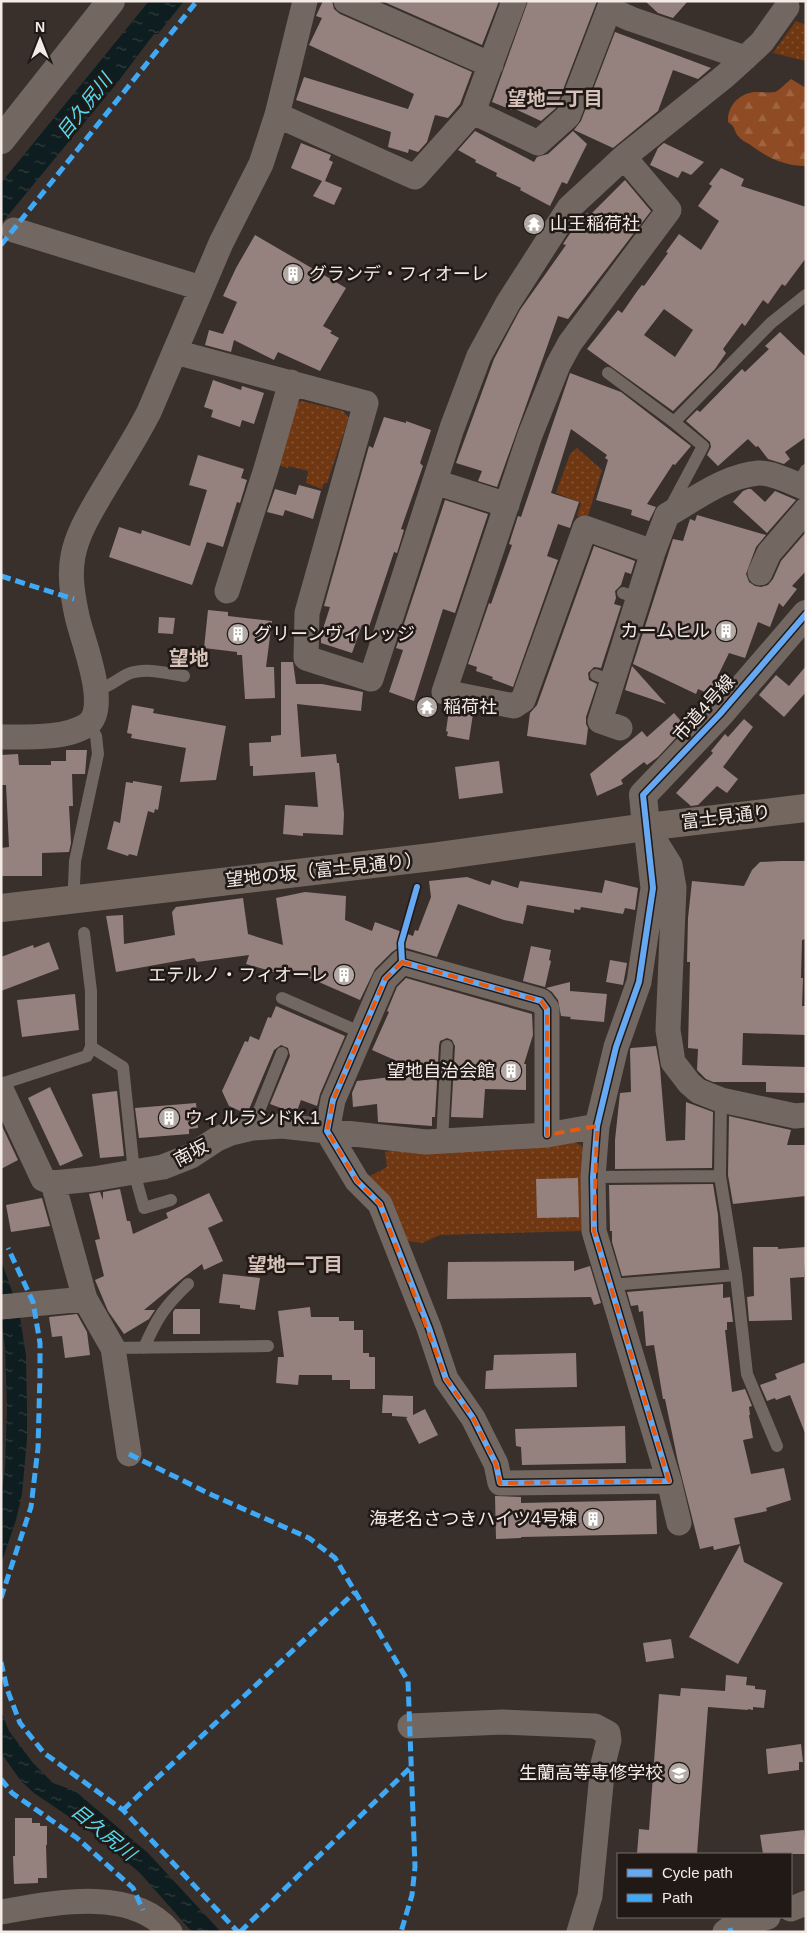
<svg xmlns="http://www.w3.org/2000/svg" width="807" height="1933" viewBox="0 0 807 1933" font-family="Arial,'Noto Sans JP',sans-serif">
	<defs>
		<pattern id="forest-firs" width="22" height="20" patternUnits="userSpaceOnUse" patternTransform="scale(1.25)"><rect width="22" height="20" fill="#8f4b23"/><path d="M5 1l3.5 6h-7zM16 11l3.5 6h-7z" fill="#9f6543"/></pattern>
		<pattern id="park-dots" width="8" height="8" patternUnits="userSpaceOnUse" patternTransform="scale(1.25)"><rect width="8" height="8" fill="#703713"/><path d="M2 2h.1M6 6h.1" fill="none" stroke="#855435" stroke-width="1.8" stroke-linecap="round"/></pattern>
		<pattern id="water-ripples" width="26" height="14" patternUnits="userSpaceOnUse" patternTransform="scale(1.25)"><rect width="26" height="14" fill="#0e1d1f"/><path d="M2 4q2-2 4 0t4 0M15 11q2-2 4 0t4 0" fill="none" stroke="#323e40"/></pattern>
	</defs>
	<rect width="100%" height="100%" fill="#39302c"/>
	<path fill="url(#forest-firs)" d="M791 79 806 88V166C784 166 766 157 749 144 746 142 741 140 739 137 733 131 737 128 728 122 727 107 738 94 754 92 761 92 769 93 775 92 780 90 786 83 791 79Z"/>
	<path fill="url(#park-dots)" d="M796 21 806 25V61L773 53Z
		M301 401 343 411 349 418 327 483H324L322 489 306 483 308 471 289 466 288 468 278 465 291 407Z
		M577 448 602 470 587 519 577 516 581 503 556 493 570 454Z
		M573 1141 582 1146 586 1156 585 1224 581 1231 440 1235 422 1243 408 1241 368 1177 387 1167 385 1152 401 1148Z"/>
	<path fill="url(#water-ripples)" d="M149 1H184L158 34H154L117 83 1 224V183Z
		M1 1260 19 1311 26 1356 27 1409V1439L22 1494 16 1520 1 1564V1497L5 1468 7 1407 5 1347 1 1318Z
		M1 1711 9 1731 33 1763 53 1783 75 1791 148 1853 221 1932H192L140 1873 90 1831 34 1793 21 1781 1 1753Z"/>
	<path fill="#95827f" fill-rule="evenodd" d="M323 1H332L334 9 340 14 472 72 460 104 448 118 435 115 427 142 418 152 409 149 408 153 388 147 391 132 296 100 304 77 408 109 414 94 309 45 322 18 316 16Z
		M382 1H499L482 45Z
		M528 1H597L556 108 541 121 513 108 512 110 492 102Z
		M645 1H688L673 18 658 13Z
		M615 32 711 68 698 79 673 70 658 111 613 148 574 130 581 121Z
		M475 131 534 162 537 157 548 154 573 131 587 144 567 184 562 182 550 206 520 190 521 188 496 176 497 173 475 162 476 160 458 150Z
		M301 143 331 155 329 160 333 162 325 181 342 188 334 205 313 196 322 181 291 168Z
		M664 143 704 162 691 175 682 171 678 178 650 165 658 148Z
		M721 168 744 179 741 186 806 207V258L785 286 782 284 768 304 763 300 745 326 742 323 723 349 726 353 715 369 673 411 587 349 618 310 622 313 638 290 642 285 644 286 668 253 666 252 679 234 701 250 719 221 698 206 712 186 709 184ZM664 309 693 330 675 357 644 335Z
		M625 180 651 211 568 319 558 316 497 487 478 481 482 471 456 463 494 359 520 310 566 245 563 244 569 235 587 213 590 215Z
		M255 235 346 288 323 326 332 331 330 333 339 338 320 371 278 352 274 360 234 340 231 352 205 345 209 330 223 334 237 302 223 296 236 268Z
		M780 332 806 357V437L785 452 790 459 784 464 768 459 758 446 756 447 748 439 718 466 707 455 711 447 710 442 686 421 697 410 700 412 742 369 745 372 769 349 765 346Z
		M570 373 621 392 691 446 675 465 673 464 647 504 656 507 649 521 631 515 632 510 596 500 608 460 605 458 607 455 571 429 551 493 579 502 570 528 558 524 547 556 558 560 513 687 492 679 493 677 476 671 477 667 468 664 489 603 491 604 512 545 509 544 518 516 521 517Z
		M213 380 241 390 242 386 264 393 254 424 242 420 240 427 211 417 213 410 204 407Z
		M384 417 406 423V421L431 430 420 463 423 466 401 529 404 530 397 553 394 552 369 627 362 625 352 653 321 643V635L330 607 324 606 369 446 373 448Z
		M198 455 244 469 241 478 247 480 240 503 237 502 223 547 207 542 192 585 109 557 119 527 141 534 142 530 190 546 207 490 189 485Z
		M299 485 321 491 313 519 285 510 283 516 267 512 275 489 296 495Z
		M748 489H751L765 502 775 491 796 500 767 533 733 502 743 491Z
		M445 500 488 514 455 613 443 609 414 701 389 692 403 650 396 648Z
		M697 515 766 535 756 547 746 574 749 582 755 586 761 587 768 585 773 579 781 561 806 532V571L792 586 797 589 783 607 779 603 770 627 758 622 745 658 729 653 709 694 698 689 696 694 633 664 673 539 683 541 690 519 695 521Z
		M594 546 635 561 631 574 625 572 621 585 615 591 616 598 614 604 621 606 601 668 594 667 588 673 589 680 597 684 586 717V724L588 728 586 745 527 736 530 713 537 705Z
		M208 610 228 612V616L272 621 266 667H274L275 698 245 699 242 655H237V652L204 648Z
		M159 617 175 618 173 634 158 633Z
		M281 662H293L296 684H322L363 692 361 711 297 704 301 757 336 754 337 763H339L344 814 343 835 303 833V836L283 834 285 805 318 807 315 772 253 776V766H250L249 743 271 742V736L281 735Z
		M632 666 666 704 625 690Z
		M806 666V692L784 717 759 695 776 675 789 686Z
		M132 705 154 709 153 713 226 726 216 780 180 782 186 748 131 738 132 734 127 733Z
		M449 710 473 714 469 740 447 736 448 732 446 731Z
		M674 713 686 727 658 757 647 765 644 762 621 780 623 784 597 796 590 774 642 731 647 737Z
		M744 719 753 727 723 767 738 779 727 793 717 786 698 805 691 806 676 793 713 753 711 751 725 734 728 737Z
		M66 750H87L85 774H72L73 806H69L71 843 69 852 42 853V876H1V848L9 847 6 785H1V755L18 754 19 765H51V761H66Z
		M499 761 503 793 459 799 455 767Z
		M133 781 162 786 158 810 155 809 154 813 148 811 137 856 129 854 128 856 107 849 114 821 120 823 126 782 133 783Z
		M781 861H806V939L802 940 801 978H803L802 1006H806V1035L743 1033 742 1065 806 1067V1093L766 1092V1082H713L706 1079 697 1070 698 1049 688 1048 690 962H687L688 918 692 881 744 886 752 870 760 862Z
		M467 877 490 885 492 880 518 888 520 881 602 893 605 880 638 888 635 910 625 908 623 914 581 907 580 910 574 909V913L527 905 523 924 504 920 458 904 437 957 406 948H398L392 952 375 969 360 1000 289 969 287 976 246 964 249 955 197 962 194 958 116 972 106 916 123 915 124 944 175 935 172 912 176 907 243 898 248 934 283 945 276 898 305 892 346 896 345 920 372 931 375 922 413 936 415 930 418 931 431 897 429 881Z
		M49 942 59 969 1 991V957L33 945 34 948Z
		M531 946 551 950 549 960 551 961 545 987 523 981Z
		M610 960 627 963 623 985 606 982Z
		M406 978 532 1014 533 1035 524 1064H526V1090L485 1089 483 1118 451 1117 455 1046 452 1040 447 1038 440 1041 439 1046 435 1117H432V1126L378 1122 377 1104 353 1107 352 1093 357 1081 424 1073 372 1050 389 1012 387 1011 397 987Z
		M570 982V991L607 994 604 1022 570 1019 571 1017 561 1016 558 1000 552 992 546 988Z
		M75 994 79 1030 22 1037 17 1000Z
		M276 1006 345 1036 320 1094 317 1106 301 1100 297 1111 290 1108 289 1111 270 1104 290 1056 288 1048 281 1045 274 1050 247 1114 229 1106 222 1091 245 1041 248 1042 250 1036 259 1040 268 1017 271 1018Z
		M656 1046 660 1068 666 1141 685 1140 686 1102 713 1112 712 1168 615 1169V1140L620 1093 631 1092 630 1049 631 1048Z
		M50 1087 83 1156 60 1166 28 1098Z
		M117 1091 124 1156 100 1158 92 1094Z
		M196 1103 198 1128 189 1129V1134L139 1138 135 1108Z
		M729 1116 791 1130 787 1145H806V1196L733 1204 728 1175Z
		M1 1124 18 1160 1 1169Z
		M578 1178 579 1217 537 1218 536 1179Z
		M713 1184 718 1215 720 1268 622 1276 612 1242V1231H610L609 1185Z
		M120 1189 127 1221H130L133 1234 168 1218 166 1213 209 1193 223 1221 208 1228 223 1261 204 1270 202 1264 183 1278 144 1310H155L149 1319 124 1334 108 1311 95 1280 104 1276 95 1240 100 1239 89 1194 100 1192 103 1200V1192Z
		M42 1198 50 1226 11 1232 6 1205Z
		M753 1247H778V1249L806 1247 804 1277 790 1278 792 1320 749 1321 747 1297 754 1296Z
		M574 1261V1271L590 1266 601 1303 594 1305 591 1297 447 1299 448 1262Z
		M223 1274 260 1278 255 1310 240 1308V1305L219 1303Z
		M723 1284V1298L730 1297 733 1322H727V1330H725L732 1392 745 1389 752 1406 749 1407 750 1415H749L753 1438 743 1440 751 1474 784 1468 791 1500 766 1508 767 1511 734 1518 740 1544 714 1550 713 1546 700 1549 678 1462 665 1399H663L654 1345 646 1346 643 1311 639 1312 638 1305 631 1306 627 1292Z
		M310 1307 311 1317H339V1321H354V1330H363V1353H369V1357H375V1389H350V1380H332V1375H299L298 1385 276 1383 278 1357H284L278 1311Z
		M175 1309H200V1334H173V1312Z
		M77 1314 87 1332 90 1355 65 1358 62 1336 52 1337 49 1317Z
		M576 1353 577 1387 485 1389 486 1371 493 1370 494 1355Z
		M806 1362V1433H805L790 1395 776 1400 775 1398 767 1401 760 1385 777 1379 775 1374Z
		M383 1395 413 1396V1415L425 1409 438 1435 419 1444 406 1418 408 1417 392 1416V1413H382Z
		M625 1426 626 1463 522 1465 521 1447 516 1446 515 1429Z
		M495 1496 521 1497V1503L656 1500 657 1534 521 1537V1538L496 1539Z
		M740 1545 744 1562 783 1583 738 1664 689 1637Z
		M671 1639 674 1658 646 1662 643 1643Z
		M726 1675 747 1677 746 1685 755 1686V1689L766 1690 764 1708 753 1707V1710L748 1709V1710L708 1707 697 1854H637L639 1829 649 1830 659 1694 680 1696 681 1688 725 1691Z
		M801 1744 803 1762H799V1770L768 1774 766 1749Z
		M15 1818H32V1823H40V1826H47V1845H46L47 1878H38V1883L14 1884 13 1856H15Z
		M804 1830 806 1854H763L760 1835Z"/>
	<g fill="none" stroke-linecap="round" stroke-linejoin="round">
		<path stroke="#726861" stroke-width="12" d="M608 373 674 422 703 446 670 508
			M674 422 771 323 806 295
			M798 484 806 470
			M623 593 638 598
			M596 675 612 681
			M96 690C109 688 117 679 128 674 145 667 167 673 184 676
			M76 899 74 885 75 861 98 754 96 736 89 724
			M84 933 91 991V1047L123 1067 134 1172 144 1208 171 1200
			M282 998 362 1033
			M1 1084 87 1056 91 1047
			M721 1100 720 1176 736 1275 747 1374 777 1446
			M252 1128 282 1053
			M442 1141 447 1046
			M593 1177 720 1176
			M610 1285 736 1275
			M113 1348 268 1346
			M144 1348C157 1318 164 1307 188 1284"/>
		<path stroke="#726861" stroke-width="25" d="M346 1 491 65
			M473 112 538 143 568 116 609 9 631 19 745 58
			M277 115 415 177 473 112 514 1
			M624 157 669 210 570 343 558 365 530 435 444 692 514 706 523 700 585 528 653 552
			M14 230 201 288
			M175 352 366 403 307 613 306 658 371 679 452 428 479 356 508 303 569 208 624 157 725 76 745 58 762 42 787 7
			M435 482 507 505
			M760 573 769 553 806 510
			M227 591 266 469 291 382
			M620 728 600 721 653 552 667 515C695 499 725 476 758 473 771 472 793 483 806 488
			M1 737C26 737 66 739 87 725 111 708 82 640 77 616 73 597 69 576 73 556 77 534 90 513 101 494 117 467 134 441 149 412L221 243 261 164 277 115 305 1
			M649 831 670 865 674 888 668 1030 673 1062 689 1083 698 1091 721 1100 795 1116 806 1115
			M1 1089 43 1179 53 1183 85 1299 113 1348 129 1454
			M547 1135V1009L541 1001 402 962 385 979 333 1100 327 1131 357 1181 380 1204 429 1328 446 1379 473 1418 496 1464 500 1483 669 1481 594 1231 593 1177 597 1126 616 1047 639 982 653 888 646 827
			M53 1183 93 1179 163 1167 191 1156 217 1139 231 1133 252 1128 282 1126 426 1142 547 1135 597 1126
			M1 1307 85 1299
			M669 1481 679 1523
			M410 1726 503 1722 595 1726 608 1733 609 1740 603 1764 590 1896 579 1932
			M791 1909 806 1903
			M1 1912C53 1903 132 1886 170 1932
			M725 1932 730 1928 768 1917"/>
		<path stroke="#726861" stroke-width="28" d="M1 140 111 1
			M646 827 643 795 720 714 806 614"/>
		<path stroke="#74675f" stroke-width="28" d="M1 908 432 857 646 827 806 808"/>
		<path stroke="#3fa9f5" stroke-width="5" stroke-dasharray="10 5" stroke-linecap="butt" d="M1 245 197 1
			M1 576 74 599
			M129 1454 212 1495 309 1538 335 1558 408 1681 415 1867 412 1895 401 1932
			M1 1598 31 1507 38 1448 40 1373V1343L33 1302 8 1248
			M1 1662 7 1689 20 1723 44 1753 123 1810 238 1932
			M1 1779 12 1793 77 1838 133 1888 143 1910
			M123 1810 355 1592
			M730 1928 731 1932
			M240 1932 411 1767"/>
		<g stroke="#201915" stroke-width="9">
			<path id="cycleway" d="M417 887 401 943 402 962 385 979 333 1100 327 1131 357 1181 380 1204 429 1328 446 1379 473 1418 496 1464 500 1483 669 1481 594 1231 593 1177 597 1126 616 1047 639 982 653 888 643 795 720 714 806 614
				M402 962 541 1001 547 1009V1135"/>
		</g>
		<use href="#cycleway" stroke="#66a8f1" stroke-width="6"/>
	</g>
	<path fill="none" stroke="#e8590c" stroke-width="4" stroke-dasharray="10 6" stroke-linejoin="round" d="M402 962 541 1001 547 1009V1135L597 1126 594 1231 669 1481 500 1483 496 1464 473 1418 446 1379 380 1204 357 1181 327 1131 333 1100 385 979Z"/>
	<defs>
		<g id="temple-disc" transform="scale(1.125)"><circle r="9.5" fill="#b3aaa5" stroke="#201915"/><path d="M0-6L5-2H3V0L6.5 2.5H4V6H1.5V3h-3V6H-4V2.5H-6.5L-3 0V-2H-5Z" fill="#fff"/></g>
		<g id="building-disc" transform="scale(1.125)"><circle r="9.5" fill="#b3aaa5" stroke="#201915"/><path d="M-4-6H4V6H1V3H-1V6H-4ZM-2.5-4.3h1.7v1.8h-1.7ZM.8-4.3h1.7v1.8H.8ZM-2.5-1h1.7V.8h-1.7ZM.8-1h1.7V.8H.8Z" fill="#fff"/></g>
		<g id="university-disc" transform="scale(1.125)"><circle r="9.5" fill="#b3aaa5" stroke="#201915"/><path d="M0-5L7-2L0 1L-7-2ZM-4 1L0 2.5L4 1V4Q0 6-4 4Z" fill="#fff"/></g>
	</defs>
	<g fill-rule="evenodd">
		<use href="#temple-disc" x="534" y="224"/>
		<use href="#building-disc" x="293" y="274"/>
		<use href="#building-disc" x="726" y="631"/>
		<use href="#building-disc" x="238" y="634"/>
		<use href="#temple-disc" x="427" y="707"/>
		<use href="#building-disc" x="344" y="975"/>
		<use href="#building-disc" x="511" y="1071"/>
		<use href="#building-disc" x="169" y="1118"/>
		<use href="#building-disc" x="593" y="1519"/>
		<use href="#university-disc" x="679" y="1773"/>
	</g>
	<g text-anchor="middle" stroke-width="5" stroke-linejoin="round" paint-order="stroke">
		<g font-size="18" fill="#f5ebe6" stroke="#201915" text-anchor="start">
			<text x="550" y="230">山王稲荷社</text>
			<text x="309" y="280">グランデ・フィオーレ</text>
			<text x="710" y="637" text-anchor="end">カームヒル</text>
			<text x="254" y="640">グリーンヴィレッジ</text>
			<text x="443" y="713">稲荷社</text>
			<text x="328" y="981" text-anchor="end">エテルノ・フィオーレ</text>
			<text x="495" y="1077" text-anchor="end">望地自治会館</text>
			<text x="185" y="1124">ウィルランドK.1</text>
			<text x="577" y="1525" text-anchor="end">海老名さつきハイツ4号棟</text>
			<text x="663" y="1779" text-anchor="end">生蘭高等専修学校</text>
		</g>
		<g font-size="18" fill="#f5ebe6" stroke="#201915">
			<text transform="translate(704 708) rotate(-48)" y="6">市道4号線</text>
			<text transform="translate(726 817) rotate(-7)" y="6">富士見通り</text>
			<text transform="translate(324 870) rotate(-6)" y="6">望地の坂（富士見通り）</text>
			<text transform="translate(191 1153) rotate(-28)" y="6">南坂</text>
		</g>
		<g font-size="19" font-weight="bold" fill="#d7c3b9" stroke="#201915">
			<text x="555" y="105">望地二丁目</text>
			<text x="295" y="1271">望地一丁目</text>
		</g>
		<g font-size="19" font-style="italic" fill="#56dbf0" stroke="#201915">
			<text transform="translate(84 106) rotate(-52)" y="7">目久尻川</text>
			<text transform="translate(104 1832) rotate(39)" y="7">目久尻川</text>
		</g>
		<g font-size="20" font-weight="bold" fill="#d7c3b9" stroke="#201915">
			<text x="189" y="665">望地</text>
		</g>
	</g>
	<rect width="807" height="1933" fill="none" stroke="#f5ebe6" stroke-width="5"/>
	<rect x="617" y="1853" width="175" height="65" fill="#201915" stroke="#756d69"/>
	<rect x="627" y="1869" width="25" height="8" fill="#66a8f1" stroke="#756d69"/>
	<text x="662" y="1878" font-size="15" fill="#f5ebe6">Cycle path</text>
	<rect x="627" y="1894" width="25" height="8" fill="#3fa9f5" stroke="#756d69"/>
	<text x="662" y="1903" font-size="15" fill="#f5ebe6">Path</text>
	<g transform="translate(40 40)" stroke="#201915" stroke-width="4" paint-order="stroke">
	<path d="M0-4L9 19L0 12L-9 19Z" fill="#f5ebe6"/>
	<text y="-8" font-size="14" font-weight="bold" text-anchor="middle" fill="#f5ebe6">N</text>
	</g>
</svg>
